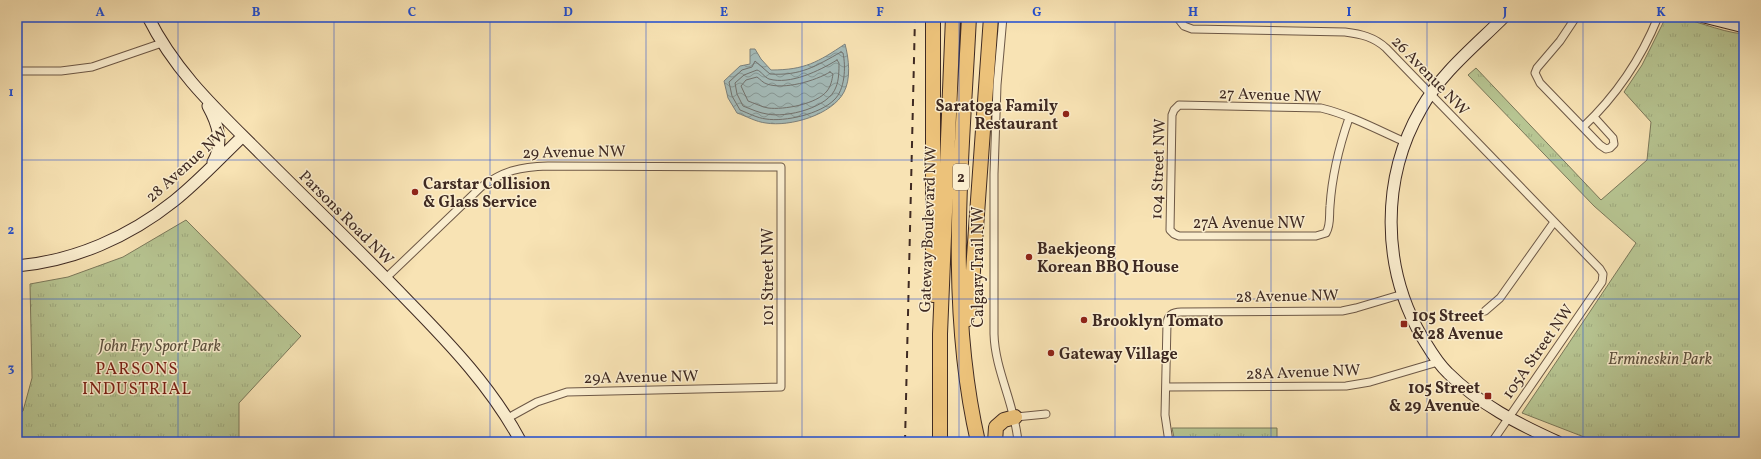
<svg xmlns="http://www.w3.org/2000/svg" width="1761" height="459" viewBox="0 0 1761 459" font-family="Vollkorn,serif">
	<defs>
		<pattern id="park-tufts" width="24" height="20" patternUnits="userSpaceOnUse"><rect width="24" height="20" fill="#b7c592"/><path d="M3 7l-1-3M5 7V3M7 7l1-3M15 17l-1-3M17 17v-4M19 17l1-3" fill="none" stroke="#9ea97e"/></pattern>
		<pattern id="water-waves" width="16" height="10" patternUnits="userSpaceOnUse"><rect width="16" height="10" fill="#a4bbb9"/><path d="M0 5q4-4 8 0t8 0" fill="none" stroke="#879896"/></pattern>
	</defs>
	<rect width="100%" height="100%" fill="#f8e3b4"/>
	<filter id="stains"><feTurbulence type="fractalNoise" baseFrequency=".005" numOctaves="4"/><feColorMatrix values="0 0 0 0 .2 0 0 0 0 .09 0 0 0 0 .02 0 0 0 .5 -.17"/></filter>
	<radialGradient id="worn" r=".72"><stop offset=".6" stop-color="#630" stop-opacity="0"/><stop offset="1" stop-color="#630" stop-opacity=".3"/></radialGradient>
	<path fill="#b7c592" stroke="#7b785a" d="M17 376 23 411 17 417Z"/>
	<path fill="url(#park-tufts)" stroke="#7b785a" d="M1666 17C1693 17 1717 32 1744 34V442H1597L1522 413 1636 243 1594 206 1468 75 1476 68 1601 200 1647 160 1651 122 1624 92 1642 65Z
		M186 220 301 336 239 403V442H17V417L23 411 32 378 30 284 68 277 123 257Z
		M1172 428H1277V442H1175Z"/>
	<path fill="url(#water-waves)" stroke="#7c817d" d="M845 44C849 59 851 79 844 92 832 115 790 127 766 123 756 122 746 116 737 113L728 98 724 81 740 66 750 64V49H755L761 59 771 70C805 70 818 62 845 44Z"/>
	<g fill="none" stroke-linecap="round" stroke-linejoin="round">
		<path stroke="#72726e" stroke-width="1" d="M841 52 843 53C846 67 845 90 834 100 820 114 785 122 766 119 757 118 748 113 740 110L732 96 729 82 742 70 752 67 755 61 770 74C801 76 816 66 841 52Z
			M837 60 839 63C839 70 839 80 836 87 829 108 786 118 767 114 759 113 751 109 743 106L737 94 735 83 744 75 757 70C761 71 764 77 769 79 790 85 819 71 837 60Z
			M830 72 833 74C832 80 831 86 827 91 817 104 784 110 768 108 762 107 754 103 748 101L741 86 746 80 757 77C760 79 763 83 767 84 784 90 815 81 830 72Z"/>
		<g stroke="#6d5846" stroke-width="9">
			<path id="street" d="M1003 17 997 85 994 174V334C995 371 1015 404 1018 442
				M1177 17 1184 26 1192 29 1345 32C1361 34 1374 37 1386 48L1600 269 1603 274 1602 282 1492 442
				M1576 17 1560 41 1537 68 1535 73 1540 83 1600 145 1606 149 1610 148 1614 144 1613 138 1594 117
				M17 71H61L92 67 162 43
				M1349 118C1339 147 1332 175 1330 206 1329 215 1331 225 1326 233L1316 236H1179L1174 234 1170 230 1172 115 1174 110 1179 105 1321 108C1350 115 1378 130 1405 142
				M1583 127C1616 96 1641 59 1658 17
				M386 278 481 187C505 170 520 167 548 166L781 167V387L567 392 537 402 508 418
				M1485 311 1500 298 1554 222
				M1166 387 1346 386 1370 382 1438 362
				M1015 417 1046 414
				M1169 442 1165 415 1167 323C1168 315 1173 312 1181 312L1342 311 1356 308 1403 294"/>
		</g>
		<g stroke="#3f2a22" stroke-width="13">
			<path id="secondary" d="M148 17C176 73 217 110 261 154 310 203 360 251 408 301 451 345 492 388 521 442
				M1504 17C1475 46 1441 73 1421 109 1381 178 1381 267 1422 337 1430 350 1437 363 1448 373 1479 404 1518 424 1558 442
				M1704 17 1744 27
				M208 106C218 124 224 143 213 162
				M17 266C74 261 129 237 174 201 198 182 220 158 243 136"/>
		</g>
		<g stroke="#3f2a22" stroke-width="16">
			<path id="highway" d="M969 17C962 158 946 303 978 442
				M933 295V17
				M966 320 971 299 991 17
				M940 442V334L953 17
				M995 442 996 427 1004 420 1015 417"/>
		</g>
		<use href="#street" stroke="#faedce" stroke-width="7"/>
		<use href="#secondary" stroke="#faedce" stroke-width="11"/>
		<use href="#highway" stroke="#ecc27a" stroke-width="14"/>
		<path stroke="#3f2a22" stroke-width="2" stroke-dasharray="7 7" stroke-linecap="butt" d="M905 442 915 17"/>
	</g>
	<path fill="none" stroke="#1d4ed8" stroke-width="1" stroke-opacity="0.55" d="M178 17V442M334 17V442M490 17V442M646 17V442M802 17V442M959 17V442M1115 17V442M1271 17V442M1427 17V442M1583 17V442M17 160H1744M17 299H1744"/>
	<g fill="#8f2418" stroke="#faedce" stroke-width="1.5">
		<circle cx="1066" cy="114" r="4"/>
		<circle cx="415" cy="192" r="4"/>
		<circle cx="1029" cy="257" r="4"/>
		<circle cx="1084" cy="320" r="4"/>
		<rect x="1400" y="320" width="8" height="8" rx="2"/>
		<circle cx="1051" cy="353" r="4"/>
		<rect x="1484" y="392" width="8" height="8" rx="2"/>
	</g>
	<g text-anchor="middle" stroke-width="3" stroke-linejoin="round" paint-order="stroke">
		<rect fill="#faedce" stroke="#776456" stroke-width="1" x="953" y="164" width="16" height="26" rx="3"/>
		<g font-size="15" font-weight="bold" fill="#3f2a22">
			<text x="961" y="182">2</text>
		</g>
		<g font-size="16" fill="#3f2a22" stroke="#faedce">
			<text transform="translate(1431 75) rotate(46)" y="6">26 Avenue NW</text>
			<text transform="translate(1270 94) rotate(2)" y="6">27 Avenue NW</text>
			<text transform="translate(574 151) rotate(-1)" y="6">29 Avenue NW</text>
			<text transform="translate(186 164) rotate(-42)" y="6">28 Avenue NW</text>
			<text transform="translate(1157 169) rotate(-88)" y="6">104 Street NW</text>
			<text transform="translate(347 217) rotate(45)" y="6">Parsons Road NW</text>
			<text x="1249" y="228">27A Avenue NW</text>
			<text transform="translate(927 229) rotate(-88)" y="6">Gateway Boulevard NW</text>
			<text transform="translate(977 267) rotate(-90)" y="6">Calgary Trail NW</text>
			<text transform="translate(767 277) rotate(-90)" y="6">101 Street NW</text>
			<text transform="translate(1287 295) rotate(-1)" y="6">28 Avenue NW</text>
			<text transform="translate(1537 351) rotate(-55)" y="6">105A Street NW</text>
			<text transform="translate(1303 371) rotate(-2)" y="6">28A Avenue NW</text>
			<text transform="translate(641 376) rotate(-1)" y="6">29A Avenue NW</text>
		</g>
		<g font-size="16" font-weight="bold" fill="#3f2a22" stroke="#faedce" text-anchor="start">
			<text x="1058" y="111" text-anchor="end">Saratoga Family<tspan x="1058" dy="18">Restaurant</tspan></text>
			<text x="423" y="189">Carstar Collision<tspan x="423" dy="18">&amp; Glass Service</tspan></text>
			<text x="1037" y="254">Baekjeong<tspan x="1037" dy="18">Korean BBQ House</tspan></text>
			<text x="1412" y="321">105 Street<tspan x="1412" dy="18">&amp; 28 Avenue</tspan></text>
			<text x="1092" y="326">Brooklyn Tomato</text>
			<text x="1059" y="359">Gateway Village</text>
			<text x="1480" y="393" text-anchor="end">105 Street<tspan x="1480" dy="18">&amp; 29 Avenue</tspan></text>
		</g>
		<g font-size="16" font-style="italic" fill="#5d513e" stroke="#faedce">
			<text x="160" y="351">John Fry Sport Park</text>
			<text x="1660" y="364">Ermineskin Park</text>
		</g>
		<g font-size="17" letter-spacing="1" fill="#7a1f14" stroke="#faedce">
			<text x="137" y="374">PARSONS<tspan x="137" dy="20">INDUSTRIAL</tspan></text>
		</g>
	</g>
	<rect width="1761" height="459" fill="none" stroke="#f8e3b4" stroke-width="44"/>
	<rect x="22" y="22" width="1717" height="415" fill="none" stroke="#1d4ed8" stroke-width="1.5"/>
	<g font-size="13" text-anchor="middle" font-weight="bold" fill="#1d4ed8">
		<text x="100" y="16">A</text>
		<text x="256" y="16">B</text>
		<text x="412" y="16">C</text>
		<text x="568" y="16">D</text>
		<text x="724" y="16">E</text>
		<text x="880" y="16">F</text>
		<text x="1037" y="16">G</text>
		<text x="1193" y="16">H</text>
		<text x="1349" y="16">I</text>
		<text x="1505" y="16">J</text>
		<text x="1661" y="16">K</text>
		<text x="11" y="96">1</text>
		<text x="11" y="234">2</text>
		<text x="11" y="372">3</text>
	</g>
	<rect width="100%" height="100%" filter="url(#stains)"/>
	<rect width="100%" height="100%" fill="url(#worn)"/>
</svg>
